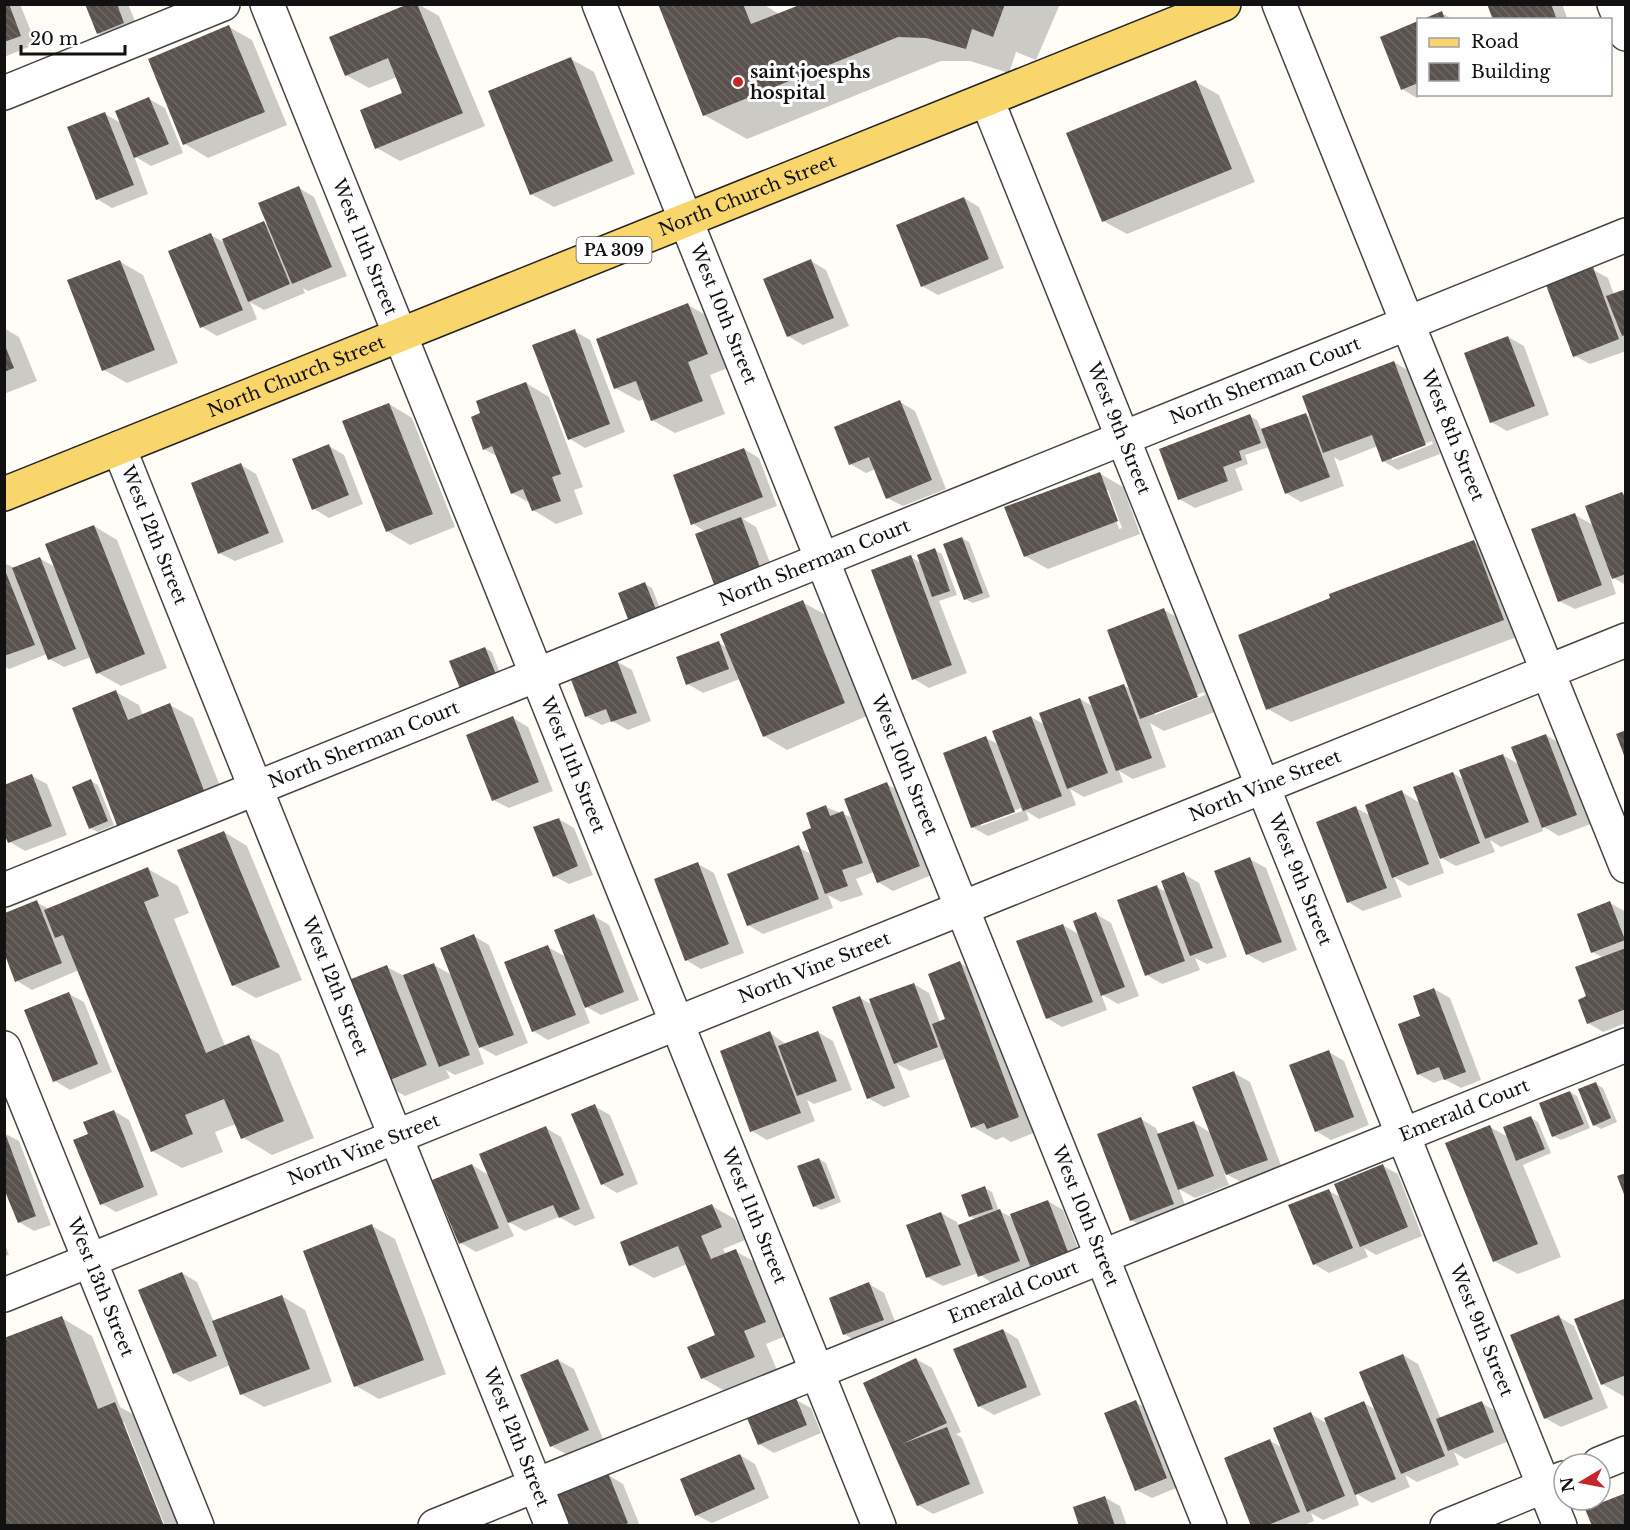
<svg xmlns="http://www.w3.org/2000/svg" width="1630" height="1530" viewBox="0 0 1630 1530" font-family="'Libre Baskerville',serif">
	<defs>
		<pattern id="building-back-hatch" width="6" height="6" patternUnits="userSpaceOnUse" patternTransform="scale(1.5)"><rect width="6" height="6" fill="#5a524d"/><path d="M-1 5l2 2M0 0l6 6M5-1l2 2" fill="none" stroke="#6d6662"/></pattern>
	</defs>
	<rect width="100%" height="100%" fill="#fffdf5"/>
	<path fill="#0003" fill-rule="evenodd" d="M4 4H20L36 44 4 57Z
		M86 4H128L139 31 113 42 98 33Z
		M412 4H418L439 16 485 126 400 161 377 148 404 94 397 77 369 88 346 75Z
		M660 4H763L779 14 806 4H1060L1036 60 1016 52 1009 73 970 61H941L747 139 704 115Z
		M1488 4H1562L1568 20H1494Z
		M1442 13 1453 20H1426Z
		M1418 23V94H1425L1417 98 1402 89 1382 38Z
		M229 27 252 40 287 125 208 158 185 144Z
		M571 59 594 72 635 174 554 207 531 194Z
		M1196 82 1219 95 1255 182 1127 234 1103 221Z
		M149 99 165 108 183 153 151 166 134 156 148 194 112 208 97 199 105 114 121 123Z
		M299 188 314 197 347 276 308 291 303 288 305 293 264 310 250 302 257 319 217 336 202 327 211 235 225 243 264 223 270 226Z
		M964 198 979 207 1004 268 938 295 922 286Z
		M119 261 143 275 178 363 127 383 104 370Z
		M811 261 826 270 849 326 803 345 788 336Z
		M1592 269 1608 278 1614 295 1626 291V351L1590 364 1575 356Z
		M688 305 711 318 730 367 710 375 725 414 675 433 652 420 644 399 639 401 615 388Z
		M4 328 19 337 37 381 4 394Z
		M574 331 590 340 625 432 585 448 570 439Z
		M1508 337 1524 346 1549 415 1507 431 1491 422Z
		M1394 362 1409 371 1440 454 1398 470 1383 461 1378 446 1340 461 1334 457 1344 486 1301 502 1286 493 1269 447 1245 455 1248 464 1235 469 1243 490 1195 508 1179 499 1250 416 1257 420 1262 431 1305 414 1312 418ZM1432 441 1433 444 1392 460V457Z
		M526 383 549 397 583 487 574 490 583 514 556 524 533 510 530 503 512 493 498 457 484 449 482 414Z
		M900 402 915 411 946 489 903 506 887 498 876 469 866 473 850 464Z
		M389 404 412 418 455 527 410 545 387 531Z
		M329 446 344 455 363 504 329 518 314 509Z
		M744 449 759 458 777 506 743 519 756 527 776 578 692 523Z
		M241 465 256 474 284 542 235 561 219 553Z
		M1099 473 1123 487 1140 534 1048 569 1025 556ZM1105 490H1108L1122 528 1119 529Z
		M1622 493 1626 495V585L1610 576 1616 594 1575 609 1559 601 1575 515 1593 525Z
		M94 526 117 540 167 668 121 686 98 673 91 657 64 667 49 659 47 654 9 669 4 666V563L15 568 39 558 57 568Z
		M962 538 969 542 990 597 973 603 965 599Z
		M1474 542 1497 555 1527 633 1291 722 1268 709Z
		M934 550 942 554 957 595 939 601 967 673 929 688 914 679 911 557 921 563Z
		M645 584 652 588 665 621 640 631Z
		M802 602 826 615 867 716 787 750 764 736 740 679 703 693 688 684 719 643 727 648Z
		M1164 610 1187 623 1220 710 1164 731 1150 723 1166 767 1133 779 1119 771 1123 782 1084 797 1070 789 1076 805 1039 819 1026 811 1029 820 988 836 972 827 986 738 1000 745 1031 717 1045 725 1080 699 1094 707 1123 685 1130 689ZM1204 692 1205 695 1155 715V711ZM1021 808 1022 811 981 826V823Z
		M485 648 492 652 503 681 469 694Z
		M616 661 632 670 651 721 628 730 612 721 602 725 586 716Z
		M116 692 139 705 143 716 170 705 193 718 228 806 142 840Z
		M513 718 528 727 553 791 509 808 493 800Z
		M1546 735 1561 744 1591 824 1559 836 1542 826 1543 831 1501 847 1490 840 1495 852 1456 866 1438 856 1444 873 1409 886 1394 877 1402 897 1363 911 1348 902 1356 808 1371 816 1402 792 1420 803 1453 773 1464 780 1503 755 1520 765Z
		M32 776 47 784 67 835 25 851 10 842 4 829Z
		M91 781 98 785 114 825 98 832 90 828Z
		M886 784 902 792 934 874 893 891 878 882 874 872 856 879 863 895 841 902 828 895 833 908 763 934 748 925 798 847 811 854 813 829 826 807 853 818Z
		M559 819 574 828 593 875 569 884 554 876Z
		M224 832 247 846 302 980 256 998 233 985Z
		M1250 859 1266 868 1297 950 1263 963 1247 954Z
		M698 864 714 873 744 953 701 969 686 960Z
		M148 869 178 886 189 913 174 919 225 1046 249 1037 279 1054 314 1138 272 1155 242 1137 236 1124 215 1132 223 1152 182 1168 152 1151 79 970 32 990 17 981 4 951V915L36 902 49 909Z
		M1184 874 1199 883 1227 957 1207 964 1195 958 1200 970 1162 984 1147 975 1157 887 1168 893Z
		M1610 903 1626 912V1023L1603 1032 1588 1023V997L1604 958 1592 952Z
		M1096 914 1111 923 1139 996 1118 1004 1101 994 1107 1010 1062 1027 1047 1018 1063 925 1080 935Z
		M594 916 609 925 639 1000 601 1015 583 1005 590 1023 548 1040 533 1031 548 947 566 957Z
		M474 936 489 945 528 1043 496 1056 477 1045 484 1064 455 1075 446 1070 450 1078 405 1096 382 1083 387 967 404 976 434 965 452 975Z
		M960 963 983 976 1041 1130 1011 1142 1003 1137 996 1140 973 1127 947 1058 910 1071 897 1064 910 1097 884 1107 868 1098 860 998 873 1005 914 984 929 993 940 1022 947 1020Z
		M1434 989 1450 998 1481 1080 1461 1088 1444 1079 1434 1083 1418 1074 1421 1017Z
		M69 994 84 1002 112 1072 70 1090 55 1081Z
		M818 1032 833 1041 852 1090 814 1104 807 1100 815 1121 767 1140 752 1131 770 1033 786 1044Z
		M1329 1052 1344 1061 1369 1125 1331 1140 1316 1131Z
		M1234 1073 1250 1082 1282 1168 1243 1183 1224 1173 1229 1185 1195 1198 1179 1189 1188 1213 1146 1229 1131 1220 1141 1119 1156 1128 1159 1135 1193 1122 1211 1133Z
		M1596 1084 1603 1088 1617 1122 1601 1129 1594 1125Z
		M1570 1092 1577 1096 1590 1128 1561 1140 1553 1136Z
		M594 1106 610 1115 638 1184 617 1193 602 1184Z
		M114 1111 129 1120 158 1195 116 1212 101 1203 90 1134Z
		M1531 1118 1538 1122 1551 1153 1523 1165 1561 1257 1518 1274 1494 1261 1490 1127 1508 1137Z
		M546 1128 561 1137 595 1218 575 1226 559 1217 525 1231 507 1221 514 1236 476 1252 461 1243 472 1165 490 1176Z
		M4 1133 19 1141 51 1225 34 1231 19 1222 4 1184Z
		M819 1159 826 1163 841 1202 821 1210 814 1206Z
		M1383 1166 1398 1174 1422 1236 1376 1255 1364 1248 1368 1257 1329 1273 1314 1264 1329 1191 1342 1198Z
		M985 1188 992 1192 999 1211 1013 1218 1048 1201 1063 1210 1083 1261 994 1285 978 1273 943 1286 927 1277 908 1226 941 1213 957 1222 958 1226 976 1220 970 1216Z
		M712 1206 735 1219 745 1240 723 1249 726 1255 735 1251 759 1264 788 1335 766 1344 777 1370 725 1391 702 1378 717 1336 687 1264 654 1278 631 1265Z
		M372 1226 395 1239 446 1374 379 1399 356 1386Z
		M4 1242 9 1255 4 1256Z
		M182 1273 197 1282 214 1322 282 1296 305 1310 332 1382 264 1407 241 1394 230 1365 190 1382 174 1373Z
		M869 1284 884 1293 898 1329 859 1343 844 1334Z
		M1626 1299V1397H1625L1602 1384Z
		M1559 1317 1574 1326 1608 1408 1561 1427 1545 1418Z
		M62 1318 92 1336 120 1407 145 1421 186 1526H165L124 1422H121L7 1526 4 1340Z
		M1003 1330 1018 1339 1041 1395 994 1415 979 1406Z
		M1403 1355 1418 1364 1441 1419 1482 1403 1497 1412 1509 1441 1465 1459 1454 1452 1459 1465 1417 1482 1405 1475 1410 1487 1372 1503 1355 1493 1359 1505 1323 1520 1311 1513 1314 1521 1302 1526H1253L1270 1441 1283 1448 1311 1414 1328 1424 1364 1403 1376 1410Z
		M916 1359 932 1368 961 1432 956 1434 962 1438 984 1493 933 1514 918 1505 865 1383Z
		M558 1360 574 1369 603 1439 566 1454 551 1446Z
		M796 1400 811 1408 821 1433 774 1453 759 1444Z
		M1135 1402 1151 1411 1181 1486 1152 1498 1136 1490Z
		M740 1455 755 1464 769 1498 712 1523 696 1515Z
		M608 1475 623 1484 640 1526H572Z
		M1104 1497 1120 1506 1127 1526H1081Z"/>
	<path fill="url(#building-back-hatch)" d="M4 4H9L21 36 4 42Z
		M85 4H117L124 23 97 34Z
		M408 4H417L463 113 375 149 360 110 402 93 388 58 345 76 329 37Z
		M658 4H743L751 24 802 4H1005L993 37 972 29 966 49 926 38 898 37 703 116Z
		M1487 4H1551L1557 20H1493Z
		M1442 11 1445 20H1423V19Z
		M1418 21V83L1401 90 1380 37Z
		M229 25 265 112 183 145 148 59Z
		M571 57 613 161 530 195 488 91Z
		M1196 80 1232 169 1102 222 1066 133Z
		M149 97 169 144 134 158 115 111Z
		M105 112 134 185 96 200 67 127Z
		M299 186 332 267 292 284 258 203Z
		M964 197 989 259 921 287 896 225Z
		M264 221 290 284 248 302 222 239Z
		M211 233 243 310 200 328 168 251Z
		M811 259 834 318 787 337 763 279Z
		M120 260 155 350 102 371 67 280Z
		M1593 267 1619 339 1573 357 1546 285Z
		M1626 289V335L1622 336 1606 296Z
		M688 303 708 354 688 362 703 401 651 421 636 381 614 389 596 339Z
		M575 329 610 424 568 440 532 345Z
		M1508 336 1535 406 1490 423 1464 353Z
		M4 343 14 368 4 372Z
		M1394 361 1426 445 1382 462 1372 435 1323 453 1302 396Z
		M526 382 561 474 552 477 561 501 532 511 523 489 511 494 492 446 483 450 471 417 480 413 476 401Z
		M900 400 932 480 886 499 869 457 849 465 834 427Z
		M389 403 433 514 386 532 342 421Z
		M1306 413 1330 477 1285 494 1261 429Z
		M1250 414 1261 443 1239 451 1242 460 1223 467 1228 481 1178 500 1159 449Z
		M329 444 349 495 312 510 292 459Z
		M744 448 763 497 691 525 673 475Z
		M241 463 269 533 218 554 191 483Z
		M1100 472 1118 521 1024 557 1004 507Z
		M1622 492 1626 500V574L1612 579 1585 506Z
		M1575 513 1602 585 1558 602 1531 529Z
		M741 517 761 570 715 587 695 534Z
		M94 525 145 654 96 674 45 544Z
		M962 537 983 593 964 600 943 544Z
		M1474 540 1504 620 1266 710 1238 635 1330 598 1329 594Z
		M935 548 950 591 932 597 917 555Z
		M911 555 952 665 912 680 871 570Z
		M40 557 76 649 48 660 12 568Z
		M4 568 35 645 4 656Z
		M645 582 659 617 631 627 618 593Z
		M803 600 845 703 763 737 720 634Z
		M1164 608 1198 697 1140 719 1107 630Z
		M719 641 729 669 686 685 676 657Z
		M485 647 497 677 461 691 449 661Z
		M617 660 637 713 611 722 606 709 585 717 570 677Z
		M1124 684 1152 758 1116 771 1088 697Z
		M116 690 128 720 170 703 205 793 118 828 72 708Z
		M1080 698 1108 773 1067 789 1039 713Z
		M513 716 539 782 492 801 466 735Z
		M1031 716 1062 796 1023 811 992 731Z
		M1626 730V758H1625L1616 734Z
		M1546 734 1577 815 1542 828 1511 747Z
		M986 736 1015 812 971 828 943 753Z
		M1503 754 1529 822 1485 839 1459 770Z
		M1453 772 1480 843 1440 859 1413 787Z
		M32 774 52 826 8 843 4 833V785Z
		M91 779 108 821 89 829 72 787Z
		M887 782 920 866 877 883 844 799Z
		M1402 790 1429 864 1392 878 1365 805Z
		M826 805 830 816 843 811 863 863 842 870 848 886 825 894 802 832 811 828 806 813Z
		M1356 806 1387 888 1347 903 1316 822Z
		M559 818 578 866 553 877 533 827Z
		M224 831 280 967 232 986 177 850Z
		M799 845 819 899 747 926 727 874Z
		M1250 857 1282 942 1246 955 1214 871Z
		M698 862 729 944 685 961 654 879Z
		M148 867 159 896 144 902 206 1053 249 1035 284 1121 241 1139 224 1099 185 1115 193 1134 151 1152 63 935 55 938 44 910Z
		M1184 872 1213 948 1190 956 1161 881Z
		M1157 885 1185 961 1145 976 1117 900Z
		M37 900 62 963 15 982 5 955V913Z
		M1610 901 1625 940 1591 953 1577 914Z
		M1096 912 1125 987 1101 996 1073 921Z
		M594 914 624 992 585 1008 554 930Z
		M1063 924 1093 1002 1046 1019 1016 941Z
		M474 934 514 1035 479 1048 440 948Z
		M548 945 576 1015 532 1032 504 962Z
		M1626 948V1009L1587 1024 1578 1000 1586 996 1575 967Z
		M960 961 1019 1117 987 1129 984 1123 971 1128 932 1024 945 1019 928 974Z
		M434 963 470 1055 439 1067 403 975Z
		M387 965 427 1065 380 1084 341 983Z
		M914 983 938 1047 894 1064 869 999Z
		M1434 988 1466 1072 1444 1080 1439 1067 1417 1075 1398 1024 1420 1016 1413 996Z
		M69 992 98 1064 53 1082 24 1010Z
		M860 996 895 1088 867 1099 832 1007Z
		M770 1031 801 1113 750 1132 720 1051Z
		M818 1031 837 1081 797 1096 778 1046Z
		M1329 1050 1354 1117 1315 1132 1289 1065Z
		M1234 1071 1268 1160 1226 1175 1192 1087Z
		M1596 1082 1611 1118 1593 1126 1578 1089Z
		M1570 1091 1584 1124 1552 1137 1539 1103Z
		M595 1104 624 1175 601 1185 571 1114Z
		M114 1110 144 1187 100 1205 73 1140 88 1134 83 1122Z
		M1531 1116 1545 1149 1516 1161 1503 1127Z
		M1141 1117 1174 1204 1130 1221 1097 1134Z
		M1194 1121 1214 1176 1178 1190 1157 1134Z
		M1490 1125 1538 1244 1493 1262 1445 1143Z
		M546 1126 580 1209 559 1218 553 1205 508 1223 479 1154Z
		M5 1133 36 1216 18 1223 4 1189Z
		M819 1158 835 1198 813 1207 797 1166Z
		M472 1164 499 1228 459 1244 432 1180Z
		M1383 1164 1408 1227 1360 1247 1334 1184Z
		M1626 1173V1197H1625L1617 1176Z
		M985 1186 993 1209 969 1217 961 1195Z
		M1329 1189 1353 1248 1313 1265 1288 1205Z
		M1048 1200 1068 1252 1030 1266 1010 1214Z
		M712 1204 722 1227 701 1236 711 1259 736 1249 766 1322 744 1331 755 1357 701 1379 687 1347 715 1335 678 1246 629 1266 620 1242Z
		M1000 1209 1020 1261 978 1277 958 1225Z
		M941 1212 961 1265 926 1278 906 1225Z
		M372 1224 424 1360 354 1387 303 1251Z
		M182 1272 217 1356 173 1374 138 1290Z
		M869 1282 884 1320 843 1335 829 1298Z
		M282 1295 310 1369 240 1395 212 1321Z
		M1626 1298V1375L1601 1385 1574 1319Z
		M1559 1315 1593 1399 1544 1419 1510 1335Z
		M62 1316 98 1409 115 1402 164 1526H5L4 1338Z
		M1003 1329 1027 1387 978 1407 953 1349Z
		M1403 1354 1445 1456 1401 1474 1359 1372Z
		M916 1358 947 1423 902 1444 947 1427 970 1484 917 1506 863 1383Z
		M558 1359 589 1430 550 1447 520 1375Z
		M796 1398 807 1425 758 1445 747 1418Z
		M1136 1400 1167 1478 1135 1491 1104 1413Z
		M1364 1401 1396 1479 1355 1495 1324 1418Z
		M1482 1401 1494 1432 1448 1451 1436 1419Z
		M1311 1412 1345 1496 1307 1512 1273 1428Z
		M1270 1439 1300 1512 1266 1526H1251L1224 1458Z
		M740 1454 755 1489 695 1516 680 1479Z
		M608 1473 628 1523 621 1526H571L558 1495Z
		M1626 1493V1526H1592L1585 1509Z
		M1105 1496 1115 1526H1079L1073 1507Z"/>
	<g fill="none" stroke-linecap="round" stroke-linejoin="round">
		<g stroke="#444" stroke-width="36">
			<g id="minor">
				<path id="s1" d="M267 4 879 1526"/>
				<path id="s2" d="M599 4 1210 1526"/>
				<path id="s3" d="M1279 4 1626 866"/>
				<path d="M1614 4 1626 34"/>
				<path d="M4 93 223 4"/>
				<path id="s4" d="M987 100 1560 1526"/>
				<path id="s5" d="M119 448 552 1526"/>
				<path id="s6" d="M4 890 1626 235"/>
				<path id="s7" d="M4 1048 197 1526"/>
				<path id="s8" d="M4 1295 1626 640"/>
				<path d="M1599 1464 1626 1453"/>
				<path id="s9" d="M435 1526 1626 1045"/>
				<path d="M1447 1526 1564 1478"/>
			</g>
		</g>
		<g stroke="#222" stroke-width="36">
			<g id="major">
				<path id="s10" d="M4 494 1224 4"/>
			</g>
		</g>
		<use href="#minor" stroke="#fff" stroke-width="33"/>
		<use href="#major" stroke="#f9d66b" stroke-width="33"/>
	</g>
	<circle fill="#c4262e" stroke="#fff" stroke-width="2" cx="738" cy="82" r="6"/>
	<g text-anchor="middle" stroke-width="6" stroke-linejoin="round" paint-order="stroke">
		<rect fill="#fff" stroke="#585858" stroke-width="1.5" x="576.5" y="237" width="75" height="26" rx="4.5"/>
		<g font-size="16" font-weight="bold" fill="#111">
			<text x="614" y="256">PA 309</text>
		</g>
		<g font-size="18" font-weight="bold" fill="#111" stroke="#fff" text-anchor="start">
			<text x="750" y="78">saint joesphs<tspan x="750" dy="21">hospital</tspan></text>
		</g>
		<g font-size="18" fill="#111" stroke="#fff">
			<text dy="6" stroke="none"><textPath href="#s10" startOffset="801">North Church Street</textPath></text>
			<text dy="6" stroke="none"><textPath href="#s1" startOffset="262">West 11th Street</textPath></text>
			<text dy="6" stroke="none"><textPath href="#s2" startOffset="334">West 10th Street</textPath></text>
			<text dy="6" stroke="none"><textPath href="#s10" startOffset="315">North Church Street</textPath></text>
			<text dy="6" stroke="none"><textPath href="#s6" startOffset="1360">North Sherman Court</textPath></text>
			<text dy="6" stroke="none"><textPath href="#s4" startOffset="354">West 9th Street</textPath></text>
			<text dy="6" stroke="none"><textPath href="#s3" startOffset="465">West 8th Street</textPath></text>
			<text dy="6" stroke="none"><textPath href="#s5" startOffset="94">West 12th Street</textPath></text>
			<text dy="6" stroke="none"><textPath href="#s6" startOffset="874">North Sherman Court</textPath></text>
			<text dy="6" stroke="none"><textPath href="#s6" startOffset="388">North Sherman Court</textPath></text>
			<text dy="6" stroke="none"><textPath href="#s1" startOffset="820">West 11th Street</textPath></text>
			<text dy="6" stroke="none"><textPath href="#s2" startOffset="820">West 10th Street</textPath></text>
			<text dy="6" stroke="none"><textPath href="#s8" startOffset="1360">North Vine Street</textPath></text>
			<text dy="6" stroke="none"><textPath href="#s4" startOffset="840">West 9th Street</textPath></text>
			<text dy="6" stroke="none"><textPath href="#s8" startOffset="874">North Vine Street</textPath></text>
			<text dy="6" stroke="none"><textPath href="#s5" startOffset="580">West 12th Street</textPath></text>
			<text dy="6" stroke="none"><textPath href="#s9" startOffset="1110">Emerald Court</textPath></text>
			<text dy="6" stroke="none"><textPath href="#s8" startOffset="388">North Vine Street</textPath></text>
			<text dy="6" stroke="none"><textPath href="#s1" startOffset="1306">West 11th Street</textPath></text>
			<text dy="6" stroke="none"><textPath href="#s2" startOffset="1306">West 10th Street</textPath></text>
			<text dy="6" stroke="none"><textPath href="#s7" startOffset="258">West 13th Street</textPath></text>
			<text dy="6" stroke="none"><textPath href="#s9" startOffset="624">Emerald Court</textPath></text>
			<text dy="6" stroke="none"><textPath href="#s4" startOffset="1326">West 9th Street</textPath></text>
			<text dy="6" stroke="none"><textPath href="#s5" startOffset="1066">West 12th Street</textPath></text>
		</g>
	</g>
	<rect width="1630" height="1530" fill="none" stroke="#111111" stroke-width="12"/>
	<rect x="1417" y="18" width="195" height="78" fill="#ffffff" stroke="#a0a0a0" stroke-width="1.5"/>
	<rect x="1429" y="38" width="30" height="9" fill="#f9d66b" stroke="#a0a0a0" stroke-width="1.5"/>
	<text x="1471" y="48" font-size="18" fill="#111111">Road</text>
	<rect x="1429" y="63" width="30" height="18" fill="url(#building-back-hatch)" stroke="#a0a0a0" stroke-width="1.5"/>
	<text x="1471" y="78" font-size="18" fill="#111111">Building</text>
	<g transform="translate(1582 1482) rotate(260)"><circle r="28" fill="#ffffff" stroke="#a0a0a0" stroke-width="1.5"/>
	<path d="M0-4.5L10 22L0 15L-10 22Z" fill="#c4262e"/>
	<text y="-9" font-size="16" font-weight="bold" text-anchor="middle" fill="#111111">N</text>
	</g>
	<path d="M21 45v9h104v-9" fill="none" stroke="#111111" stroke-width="3"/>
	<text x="30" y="45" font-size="18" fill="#111111" stroke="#ffffff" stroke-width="4.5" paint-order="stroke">20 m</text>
</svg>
